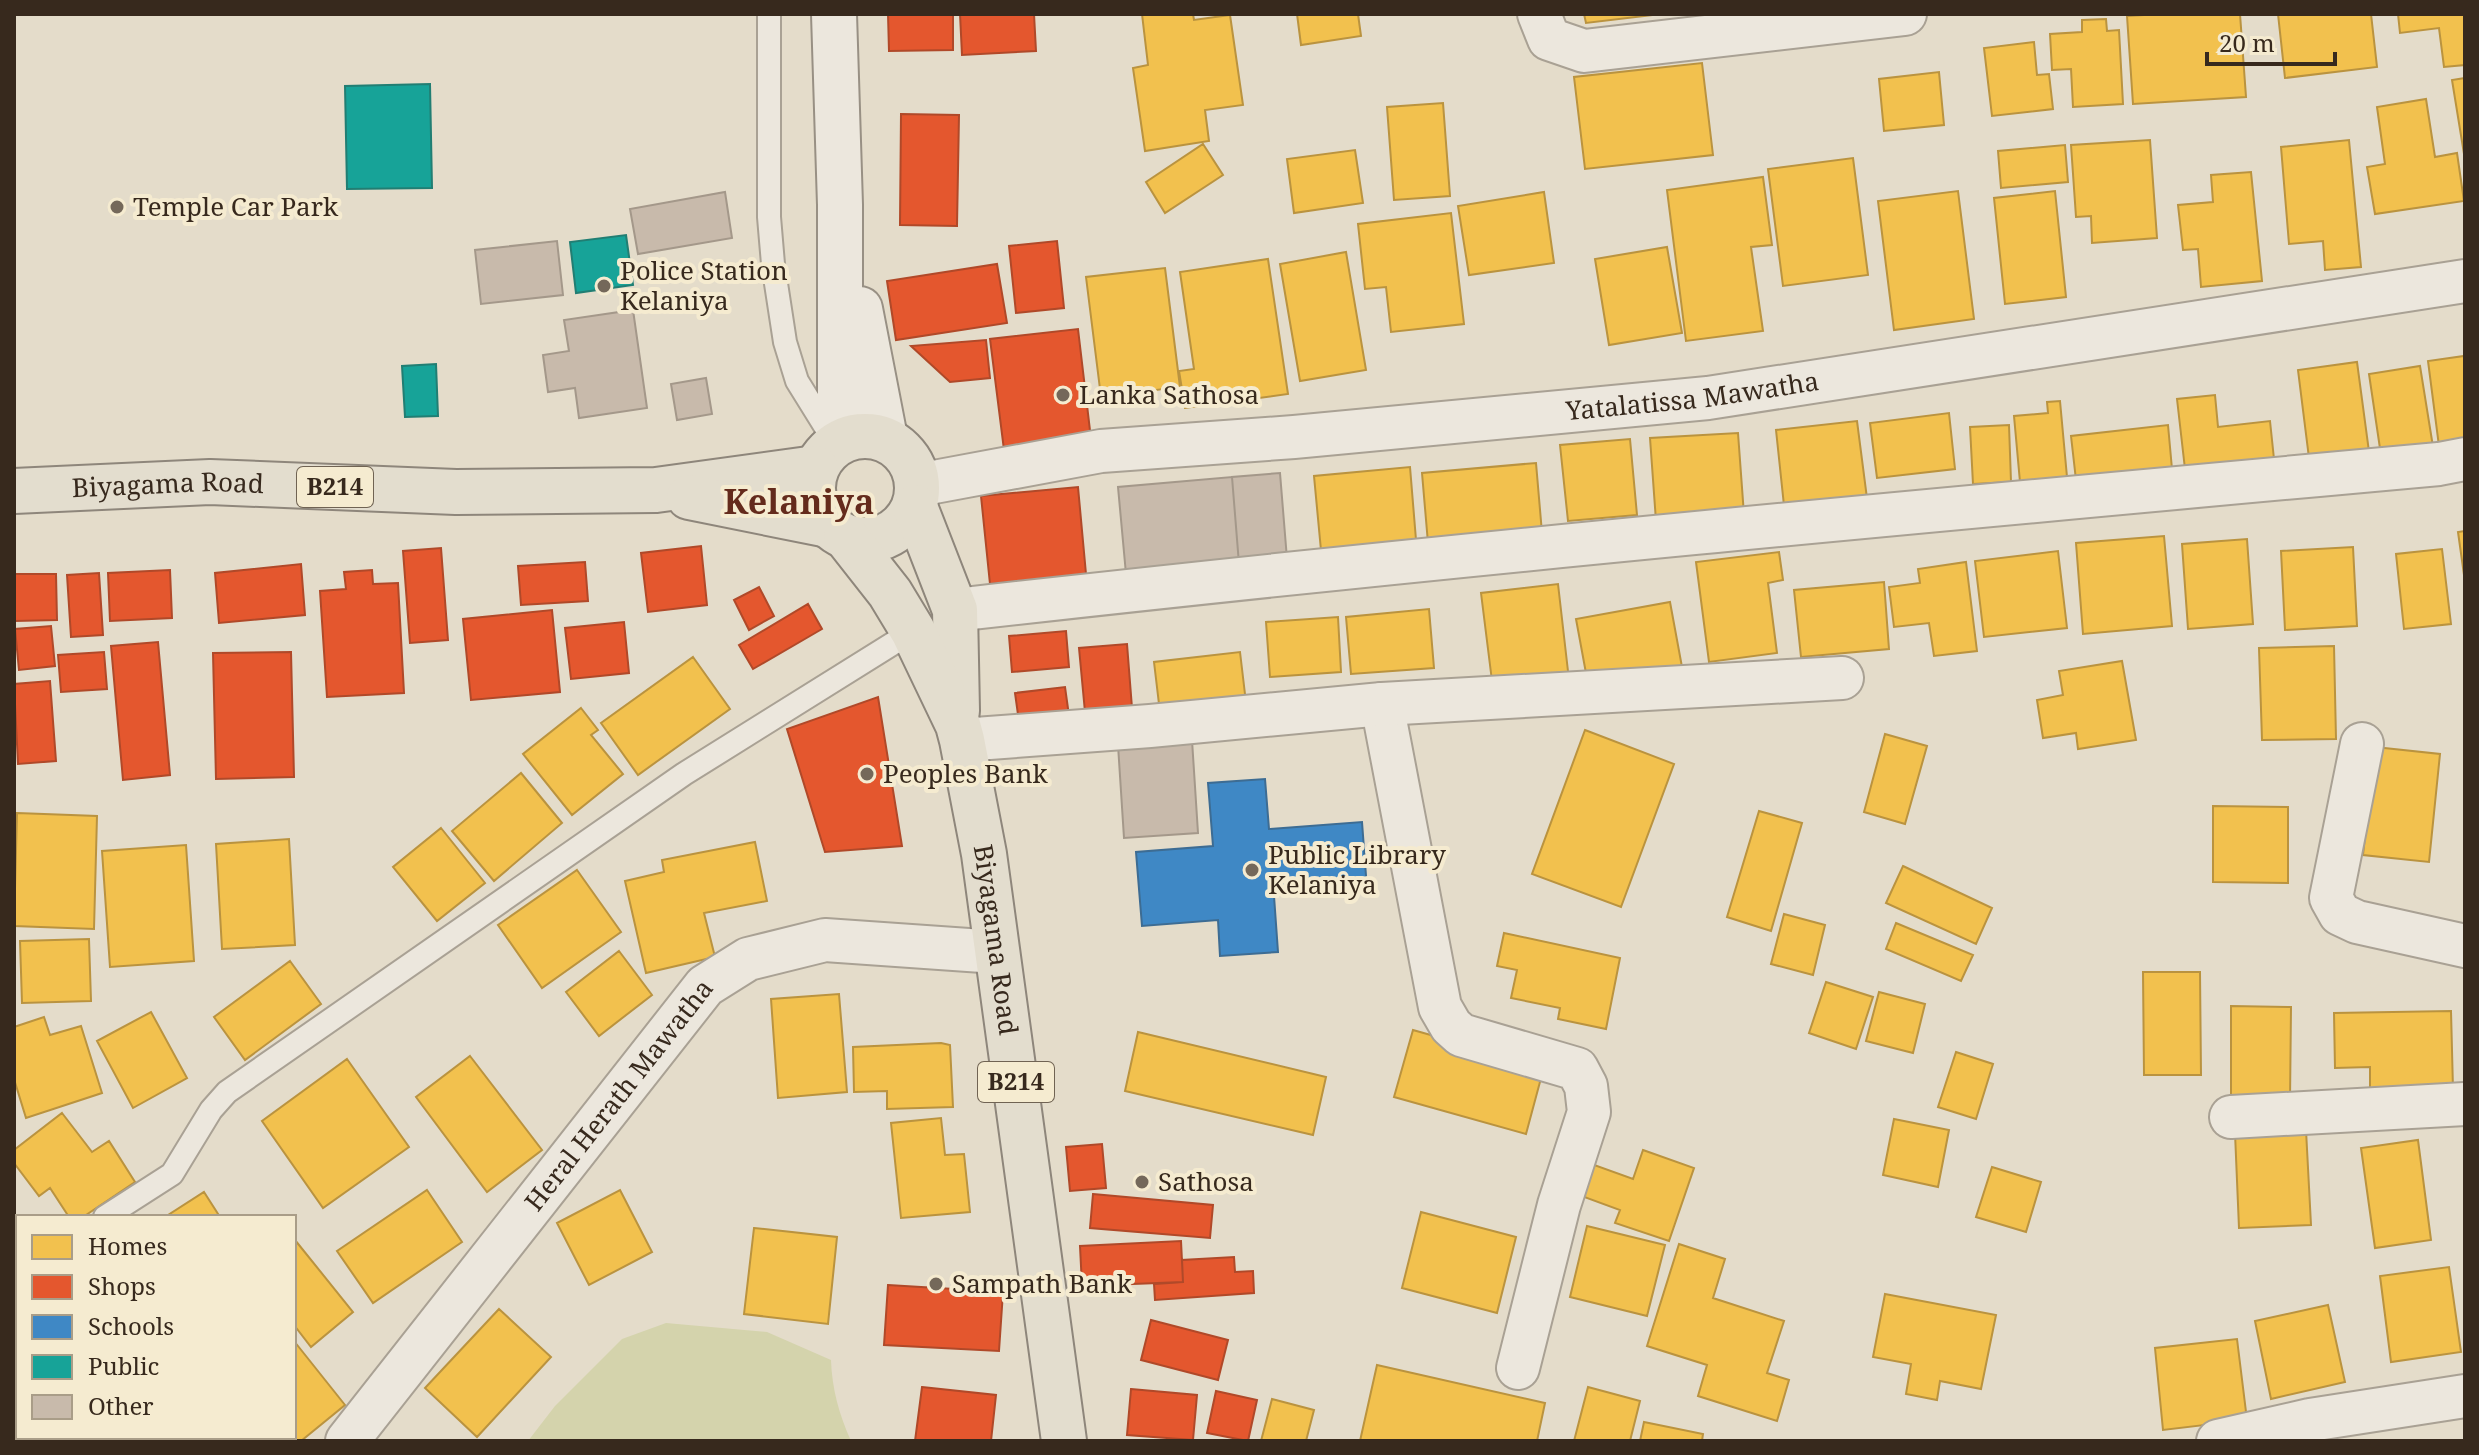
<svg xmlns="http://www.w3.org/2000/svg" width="2479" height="1455" viewBox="0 0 2479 1455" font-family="'Noto Serif',serif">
	<rect width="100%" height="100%" fill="#e4dcca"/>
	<path fill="#d4d3ac" d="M666 1323 767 1332 831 1360C832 1389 839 1414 851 1441H528L555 1406 622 1339Z"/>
	<path fill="#f2c14e" stroke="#ba933f" stroke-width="2" d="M1142 14H1193L1194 20 1230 15 1243 105 1205 110 1209 141 1145 151 1133 68 1148 65Z
		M1297 14H1358L1361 36 1301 45Z
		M1584 14H1661L1586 23Z
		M2161 14H2240L2246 97 2133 104 2127 16Z
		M2278 14H2371L2377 67 2285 78Z
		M2398 14H2465V65L2444 67 2439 28 2400 33Z
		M2106 19 2107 31 2119 30 2123 104 2073 107 2071 69 2052 70 2050 34 2082 32V20Z
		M2034 42 2037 75 2049 74 2053 109 1992 116 1984 48Z
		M1702 63 1713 155 1585 169 1574 77Z
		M1939 72 1944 125 1884 131 1879 79Z
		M2465 78V154H2464L2452 80Z
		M2426 99 2435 157 2457 153 2464 201 2375 214 2367 167 2385 164 2377 107Z
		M1443 103 1450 196 1394 200 1387 107Z
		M2150 140 2157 238 2092 243 2091 216 2076 217 2071 145Z
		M2349 140 2361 267 2325 270 2323 241 2289 244 2281 147Z
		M1203 144 1223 175 1165 213 1146 182Z
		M2065 145 2068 182 2001 188 1998 151Z
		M1355 150 1363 203 1294 213 1287 159Z
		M1853 158 1868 275 1783 286 1768 169Z
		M2251 172 2262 281 2201 287 2198 249 2183 250 2178 205 2213 202 2211 175Z
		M1763 177 1772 245 1751 247 1763 331 1686 341 1667 190Z
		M1958 191 1974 319 1894 330 1878 201Z
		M2055 191 2066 297 2005 304 1994 198Z
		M1544 192 1554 263 1469 275 1458 206Z
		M1451 213 1464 324 1391 332 1386 287 1365 289 1358 224Z
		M1667 247 1682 333 1609 345 1595 259Z
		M1346 252 1366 370 1300 381 1280 264Z
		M1268 259 1288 394 1185 408 1179 371 1194 369 1180 272Z
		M1165 268 1180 387 1101 397 1086 277Z
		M2464 356 2465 451 2440 454 2428 361Z
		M2357 362 2370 459 2310 466 2298 370Z
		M2420 366 2434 453 2382 462 2369 374Z
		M2215 395 2218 427 2270 421 2274 459 2185 469 2177 399Z
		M2060 401 2067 477 2020 482 2014 416 2048 413 2047 402Z
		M1949 413 1955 469 1877 478 1870 423Z
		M1857 421 1868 506 1785 515 1776 430Z
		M2009 425 2011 482 1973 484 1970 427Z
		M2168 425 2172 469 2076 480 2071 436Z
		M1738 433 1744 515 1656 521 1650 438Z
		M1630 439 1637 515 1568 521 1560 445Z
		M1536 463 1542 533 1428 543 1422 473Z
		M1410 467 1417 552 1322 561 1314 476Z
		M2465 531V582L2458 532Z
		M2164 536 2172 626 2083 634 2076 543Z
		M2247 539 2253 624 2188 629 2182 544Z
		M2353 547 2357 626 2285 630 2281 551Z
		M2442 549 2451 624 2404 629 2396 554Z
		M2058 551 2067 628 1984 637 1975 561Z
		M1779 552 1783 580 1768 583 1777 653 1709 662 1696 562Z
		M1966 562 1977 651 1934 656 1929 623 1894 627 1889 587 1920 583 1918 569Z
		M1884 582 1889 649 1801 657 1794 590Z
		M1558 584 1569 680 1493 689 1481 593Z
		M1670 602 1682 667 1588 684 1576 619Z
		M1429 609 1434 668 1351 674 1346 617Z
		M1338 617 1341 672 1270 677 1266 622Z
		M2334 646 2336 739 2262 740 2259 648Z
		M1240 652 1247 711 1161 721 1154 662Z
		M693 657 730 709 638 775 601 723Z
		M2122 661 2136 740 2078 749 2076 733 2043 738 2037 700 2063 695 2059 671Z
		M581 708 598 730 591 735 623 774 572 815 523 754Z
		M1585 730 1674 764 1621 907 1532 874Z
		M1885 734 1927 746 1905 824 1864 812Z
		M2375 747 2440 754 2429 862 2363 855Z
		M521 773 562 823 494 881 452 831Z
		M2213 806 2288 807V883L2213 882Z
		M1759 811 1802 823 1771 931 1727 917Z
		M17 813 97 816 94 929 14 926Z
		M441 828 485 883 437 921 393 867Z
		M289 839 295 945 222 949 216 844Z
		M755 842 767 901 704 913 715 957 646 973 625 881 664 872 662 860Z
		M186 845 194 961 110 967 102 851Z
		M1903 866 1992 908 1976 944 1886 903Z
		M577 870 621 932 542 988 498 925Z
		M1784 914 1825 925 1813 975 1771 964Z
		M1896 923 1973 955 1961 981 1886 949Z
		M1504 933 1620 958 1606 1029 1558 1019 1560 1008 1511 998 1517 970 1497 966Z
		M89 939 91 1001 22 1003 20 941Z
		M619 951 652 995 599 1036 566 992Z
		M290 961 321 1004 245 1060 214 1017Z
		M2143 972H2200L2201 1075H2144Z
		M1826 982 1873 997 1856 1049 1809 1033Z
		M1879 992 1925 1004 1913 1053 1866 1041Z
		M839 994 847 1092 778 1098 771 999Z
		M2231 1006 2291 1007 2290 1101H2231Z
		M2451 1011 2453 1089 2370 1091V1067L2335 1068 2334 1013Z
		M151 1012 187 1078 133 1108 97 1041Z
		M44 1017 50 1035 81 1026 102 1093 26 1118 14 1079V1027Z
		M1413 1030 1544 1067 1526 1134 1394 1097Z
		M1138 1032 1326 1077 1313 1135 1125 1091Z
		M941 1043 950 1045 953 1107 887 1109V1091L854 1092 853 1047Z
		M1956 1052 1993 1064 1976 1119 1938 1107Z
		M470 1056 542 1150 487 1192 416 1097Z
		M347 1059 409 1147 323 1208 262 1121Z
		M62 1113 92 1152 109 1141 135 1182 83 1217H69L50 1188 39 1196 14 1163V1150Z
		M941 1118 945 1155 964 1154 970 1212 901 1218 891 1123Z
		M1894 1119 1949 1130 1938 1187 1883 1175Z
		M2306 1130 2311 1225 2239 1228 2235 1133Z
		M2418 1140 2431 1240 2375 1248 2361 1148Z
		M1643 1150 1694 1168 1669 1241 1615 1223 1620 1210 1576 1194 1586 1162 1633 1179Z
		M1992 1167 2041 1182 2026 1232 1976 1217Z
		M427 1190 462 1242 373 1303 337 1251Z
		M620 1190 652 1252 589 1285 557 1223Z
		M204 1192 220 1217H165Z
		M1421 1212 1516 1237 1497 1313 1402 1288Z
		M1587 1226 1665 1245 1647 1316 1570 1297Z
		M754 1228 837 1237 828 1324 744 1314Z
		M295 1240 353 1312 311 1347 294 1325Z
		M1679 1244 1725 1259 1713 1298 1784 1321 1767 1373 1789 1380 1777 1421 1698 1396 1707 1365 1647 1346Z
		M2449 1267 2461 1352 2391 1362 2380 1276Z
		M1885 1294 1996 1315 1981 1389 1940 1381 1937 1400 1906 1394 1911 1364 1873 1357Z
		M2328 1305 2345 1382 2271 1399 2255 1321Z
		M499 1309 551 1357 477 1437 425 1388Z
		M2237 1339 2247 1420 2163 1430 2155 1348Z
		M294 1341 345 1405 301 1441H260L257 1437H294Z
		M14 1346 18 1352V1417L14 1421Z
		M1377 1365 1545 1403 1537 1441H1360Z
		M1588 1387 1640 1401 1630 1441H1574Z
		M1272 1399 1314 1410 1306 1441H1261Z
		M1644 1422 1703 1434 1702 1441H1640Z"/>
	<path fill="#e4572e" stroke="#b04929" stroke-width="2" d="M888 14H953V50L889 51Z
		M960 14H1034L1036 51 962 55Z
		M901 114 959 115 957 226 900 225Z
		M1057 241 1064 308 1016 313 1009 246Z
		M997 264 1007 323 896 340 887 281Z
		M1078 329 1091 439 1004 450 990 339Z
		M986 340 990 378 950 382 911 346Z
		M1078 487 1086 574 990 584 981 496Z
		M701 546 707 605 648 612 641 553Z
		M441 548 448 640 410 643 403 551Z
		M585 562 588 601 521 605 518 566Z
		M301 564 305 615 219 623 215 573Z
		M170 570 172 618 110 621 108 573Z
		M372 570 373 584 398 583 404 693 327 697 320 591 346 589 344 572Z
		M99 573 103 635 71 637 67 575Z
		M14 574H56L57 620 15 621Z
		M759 587 774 616 749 630 734 600Z
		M808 604 822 629 753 669 739 645Z
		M552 610 560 692 471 700 463 619Z
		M624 622 629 673 571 679 565 628Z
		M51 626 55 666 19 670 15 629Z
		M1066 631 1069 667 1012 672 1009 636Z
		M158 642 170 775 123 780 111 646Z
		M1127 644 1132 708 1085 712 1079 648Z
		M104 652 107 689 61 692 58 655Z
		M291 652 294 777 216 779 213 653Z
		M50 681 56 761 18 764 14 684Z
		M1065 687 1070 723 1020 729 1015 693Z
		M878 697 902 846 825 852 787 729Z
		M1102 1144 1106 1188 1070 1191 1066 1147Z
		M1093 1194 1213 1205 1210 1238 1090 1228Z
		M1181 1241 1183 1282 1082 1286 1080 1246Z
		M1234 1257 1235 1272 1253 1271 1254 1293 1155 1300 1154 1284 1183 1282 1182 1260Z
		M888 1285 1003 1292 999 1351 884 1345Z
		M1151 1320 1228 1340 1218 1380 1141 1360Z
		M922 1387 996 1395 991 1441H915Z
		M1131 1389 1197 1395 1193 1440 1127 1435Z
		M1216 1391 1257 1400 1248 1441 1207 1433Z"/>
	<path fill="#3f88c5" stroke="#3d6c93" stroke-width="2" d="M1265 779 1269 829 1362 822 1367 889 1274 896 1278 952 1220 956 1218 920 1142 926 1136 852 1213 846 1208 783Z"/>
	<path fill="#17a398" stroke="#217e73" stroke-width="2" d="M430 84 432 188 347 189 345 86Z
		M626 235 633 285 576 293 570 242Z
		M436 364 438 416 405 417 402 366Z"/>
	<path fill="#c8baab" stroke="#a4988a" stroke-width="2" d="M725 192 732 238 638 254 630 209Z
		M557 241 563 295 481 304 475 250Z
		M633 310 647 408 579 418 575 388 548 392 543 355 569 351 564 320Z
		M706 378 712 414 677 420 671 384Z
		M1280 473 1287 559 1239 564 1232 477Z
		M1232 477 1239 564 1126 574 1118 487Z
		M1192 740 1198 833 1124 838 1118 745Z"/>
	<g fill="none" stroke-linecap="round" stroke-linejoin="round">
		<g stroke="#a9a194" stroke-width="26">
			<path id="lane" d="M769 14V217L773 264 785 342 797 381 833 439
				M105 1217 172 1174 211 1110 227 1092 684 774 913 631
				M14 1277 18 1274"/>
		</g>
		<g stroke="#a9a194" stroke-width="46">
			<g id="street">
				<path d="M1539 14 1549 39 1584 51 1905 14"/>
				<path id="s1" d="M918 485 1101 451 1294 437 1708 398 2465 281"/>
				<path d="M955 610C1449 554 1944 509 2439 464L2465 459"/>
				<path d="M1382 704 1440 1007 1451 1026 1461 1035 1577 1069 1586 1086 1589 1112 1559 1205 1518 1368"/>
				<path d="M962 740 1150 726 1382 704 1842 678"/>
				<path d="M2362 744 2331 898 2340 914 2357 922 2465 946"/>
				<path d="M2231 1117 2465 1104"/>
				<path id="s2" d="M347 1441 705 986 748 959 825 940 997 952"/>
				<path d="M2218 1441 2310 1420 2465 1396"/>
			</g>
		</g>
		<g stroke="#989084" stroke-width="48">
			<path id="secondary" d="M834 14 840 205V441
				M860 309 885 438"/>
		</g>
		<g stroke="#8e867b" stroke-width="48">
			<g id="primary">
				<circle cx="865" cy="488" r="52"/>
				<path id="s3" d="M14 491 210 482 456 492 656 490 816 468"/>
				<path d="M689 497 828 525"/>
				<path d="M915 507 955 610 957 711"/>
				<path id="s4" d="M846 537 890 593 913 631 958 725 962 740 984 854 1064 1441"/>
			</g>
		</g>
		<use href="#lane" stroke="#ece7dd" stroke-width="22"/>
		<use href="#street" stroke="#ece7dd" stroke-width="42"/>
		<use href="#secondary" stroke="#ece7dd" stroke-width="44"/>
		<use href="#primary" stroke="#e3ddce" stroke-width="44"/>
	</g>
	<g fill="#74685a" stroke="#f5ebd0" stroke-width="3">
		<circle cx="117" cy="207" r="8"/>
		<circle cx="604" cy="286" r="8"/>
		<circle cx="1063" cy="395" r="8"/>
		<circle cx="867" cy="774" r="8"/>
		<circle cx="1252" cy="870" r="8"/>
		<circle cx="1142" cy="1182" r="8"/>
		<circle cx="936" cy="1284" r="8"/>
	</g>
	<g text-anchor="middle" stroke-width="8" stroke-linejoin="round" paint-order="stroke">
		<g fill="#f5ebd0" stroke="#706353" stroke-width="2">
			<rect x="297" y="467" width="76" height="40" rx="6"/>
			<rect x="978" y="1062" width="76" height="40" rx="6"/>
		</g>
		<g font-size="24" font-weight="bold" fill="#37291d">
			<text x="335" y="495">B214</text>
			<text x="1016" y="1090">B214</text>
		</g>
		<g font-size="26" fill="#37291d" stroke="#f5ebd0" text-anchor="start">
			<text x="133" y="216">Temple Car Park</text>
			<text x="620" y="280">Police Station<tspan x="620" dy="30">Kelaniya</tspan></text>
			<text x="1079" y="404">Lanka Sathosa</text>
			<text x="883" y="783">Peoples Bank</text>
			<text x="1268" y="864">Public Library<tspan x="1268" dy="30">Kelaniya</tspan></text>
			<text x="1158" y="1191">Sathosa</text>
			<text x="952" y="1293">Sampath Bank</text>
		</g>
		<g font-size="26" fill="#37291d" stroke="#f5ebd0">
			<text dy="9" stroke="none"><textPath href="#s1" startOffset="780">Yatalatissa Mawatha</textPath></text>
			<text dy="9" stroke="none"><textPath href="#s3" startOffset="154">Biyagama Road</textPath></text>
			<text dy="9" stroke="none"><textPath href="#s4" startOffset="438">Biyagama Road</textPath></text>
			<text dy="9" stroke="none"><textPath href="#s2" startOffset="440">Heral Herath Mawatha</textPath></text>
		</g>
		<g font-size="34" font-weight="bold" fill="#642b1c" stroke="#f5ebd0">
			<text x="799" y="514">Kelaniya</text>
		</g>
	</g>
	<rect width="2479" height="1455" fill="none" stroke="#37291d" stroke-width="32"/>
	<rect x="16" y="1215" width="280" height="224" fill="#f5ebd0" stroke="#a99d88" stroke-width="2"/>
	<rect x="32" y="1235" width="40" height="24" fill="#f2c14e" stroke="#a99d88" stroke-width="2"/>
	<text x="88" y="1255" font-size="24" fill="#37291d">Homes</text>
	<rect x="32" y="1275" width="40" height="24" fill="#e4572e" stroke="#a99d88" stroke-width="2"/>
	<text x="88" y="1295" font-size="24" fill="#37291d">Shops</text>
	<rect x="32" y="1315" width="40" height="24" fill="#3f88c5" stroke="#a99d88" stroke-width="2"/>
	<text x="88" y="1335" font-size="24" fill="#37291d">Schools</text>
	<rect x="32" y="1355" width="40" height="24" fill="#17a398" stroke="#a99d88" stroke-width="2"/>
	<text x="88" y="1375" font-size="24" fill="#37291d">Public</text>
	<rect x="32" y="1395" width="40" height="24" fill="#c8baab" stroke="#a99d88" stroke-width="2"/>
	<text x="88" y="1415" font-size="24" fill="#37291d">Other</text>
	<path d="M2207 52v12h128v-12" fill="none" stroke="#37291d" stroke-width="4"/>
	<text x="2219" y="52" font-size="24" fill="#37291d" stroke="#f5ebd0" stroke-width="6" paint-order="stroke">20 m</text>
</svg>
